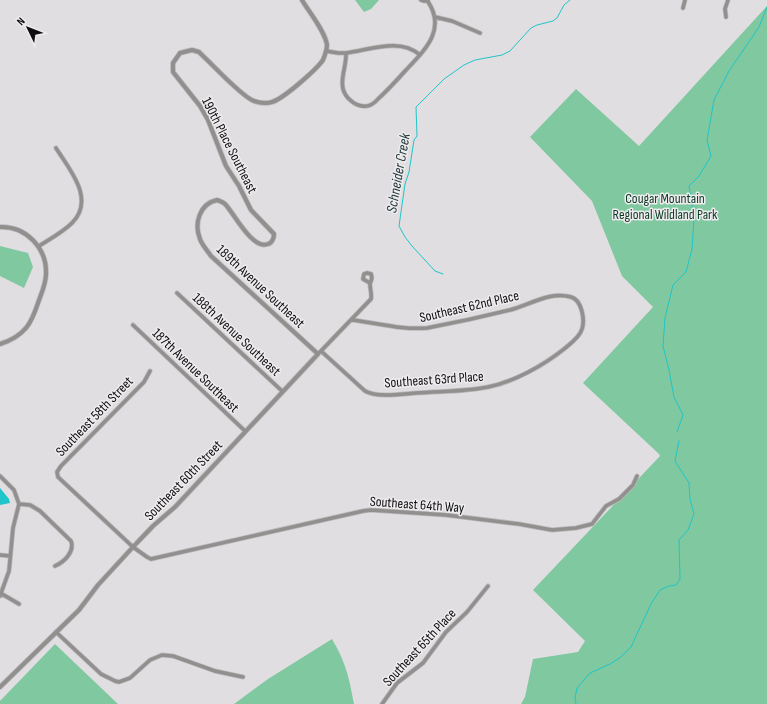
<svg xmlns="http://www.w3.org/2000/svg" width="767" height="704" viewBox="0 0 767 704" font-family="'Sofia Sans Condensed',sans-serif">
	<rect width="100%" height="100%" fill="#e1dee1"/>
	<path fill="#7fc8a0" d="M355 0H379L371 9 364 12Z
		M767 6V704H521L525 697 533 659 578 652 585 641 533 590 660 456 659 454 583 383 653 307 622 276 592 201 530 137 576 89 639 146Z
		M0 246 28 253 33 267 24 288 0 276Z
		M332 639C346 663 349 677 354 704H234L268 679Z
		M55 644 118 704H0V701Z"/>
	<path fill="#1fc5c8" d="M0 488 9 499 10 503 0 505Z"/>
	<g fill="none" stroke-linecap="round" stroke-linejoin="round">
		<path stroke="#1fc5c8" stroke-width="1" d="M443 274 435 271 412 246 405 237 399 226 405 184 409 172 414 140 417 136 416 107 444 79 464 65 475 60 502 55 510 51 531 28 537 25 553 21 557 18 564 5 570 0
			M677 432 683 415 674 397 669 370 663 346 665 318 673 285 686 272 692 249 694 219 689 186 699 176 711 156 707 140 714 100 729 71 759 27 767 7
			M576 704 575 698 577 688 590 673 610 664 621 657 631 647 651 604 660 590 669 586 676 585 680 579 679 540 688 530 694 514 690 499 689 483 675 461 679 441"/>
		<g stroke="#bbb9bb" stroke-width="5">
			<path id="minor" d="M421 0 424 1 428 0
				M683 8 685 0
				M435 17 452 21 480 33
				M726 17 725 9 728 0
				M326 51 338 53H346C370 50 400 37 420 55
				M346 53C347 68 336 85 348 98 351 101 355 104 358 105 366 108 373 105 378 99 388 90 397 80 406 70 426 49 447 29 427 0
				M39 246C50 239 63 232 72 223 96 199 69 169 56 148
				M177 293 282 391
				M133 325 245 431
				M321 351 365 391C377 398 402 394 416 393 440 391 464 392 488 387 514 382 544 365 564 349 570 344 580 337 582 329 585 320 582 300 571 297 549 291 530 305 510 310 482 317 454 323 427 328 401 330 378 323 352 320
				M320 352 371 299C372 294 370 289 370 284 371 280 373 279 371 274L367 273 364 274 363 279 370 283
				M150 371 144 382 61 466 57 472 58 477 133 547 147 557 151 559 363 511 371 510 446 515 519 524 552 530 576 528 592 524 606 506 619 499 633 485 637 476
				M0 476 14 490 19 504 13 528 9 571 0 596
				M19 504 30 505 40 511 71 541C75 552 64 562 55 566
				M0 555 10 556
				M2 594 19 604
				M56 632 101 674 115 681 119 682 130 678 150 660 162 655 173 656 215 671 243 677
				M382 704 397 683 423 663 446 632 467 612 488 586"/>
		</g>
		<g stroke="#bbb9bb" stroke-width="5.5">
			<path id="tertiary" d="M0 227C26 226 47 248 46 274 46 284 41 294 38 303 35 312 32 321 26 328 19 336 10 341 0 344
				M0 687 79 610 98 585 133 547 153 526 175 507 318 354 211 256C207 250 202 245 200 239 194 224 199 204 217 200 220 201 223 202 225 204 234 213 252 250 268 244 272 243 274 238 274 234L251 210 239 186 226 166 208 120 200 106 173 72V63L180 53 192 50 199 52 202 55C213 65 242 97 254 101 260 103 266 104 272 102 283 99 316 70 323 60 325 55 327 50 327 45 325 31 309 12 302 0"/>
		</g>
		<use href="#minor" stroke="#91908f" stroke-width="3.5"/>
		<use href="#tertiary" stroke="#91908f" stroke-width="4"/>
	</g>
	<g text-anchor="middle" stroke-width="3" stroke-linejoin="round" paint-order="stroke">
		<g font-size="14" fill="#0e0e0f" stroke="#eeecee">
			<text transform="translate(230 145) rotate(63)" y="5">190th Place Southeast</text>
			<text transform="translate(261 286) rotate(43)" y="5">189th Avenue Southeast</text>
			<text transform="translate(469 306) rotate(-13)" y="5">Southeast 62nd Place</text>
			<text transform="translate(237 334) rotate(43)" y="5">188th Avenue Southeast</text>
			<text transform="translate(196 370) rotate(44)" y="5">187th Avenue Southeast</text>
			<text transform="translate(434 379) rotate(-4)" y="5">Southeast 63rd Place</text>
			<text transform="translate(94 416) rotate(-46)" y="5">Southeast 58th Street</text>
			<text transform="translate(183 480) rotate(-46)" y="5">Southeast 60th Street</text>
			<text transform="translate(417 504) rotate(4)" y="5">Southeast 64th Way</text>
			<text transform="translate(419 647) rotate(-47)" y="5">Southeast 65th Place</text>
		</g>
		<g font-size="14" fill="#0c3924" stroke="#eeecee">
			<text x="665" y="203">Cougar Mountain<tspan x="665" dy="16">Regional Wildland Park</tspan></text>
		</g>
		<g font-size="15" font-style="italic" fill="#243d3d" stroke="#eeecee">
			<text transform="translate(398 173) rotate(-80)" y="5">Schneider Creek</text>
		</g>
	</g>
	<g transform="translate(28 28) rotate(313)" stroke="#eeecee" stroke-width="3" paint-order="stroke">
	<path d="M0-3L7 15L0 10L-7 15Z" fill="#0e0e0f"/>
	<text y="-6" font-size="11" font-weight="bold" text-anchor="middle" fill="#0e0e0f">N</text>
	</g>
</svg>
